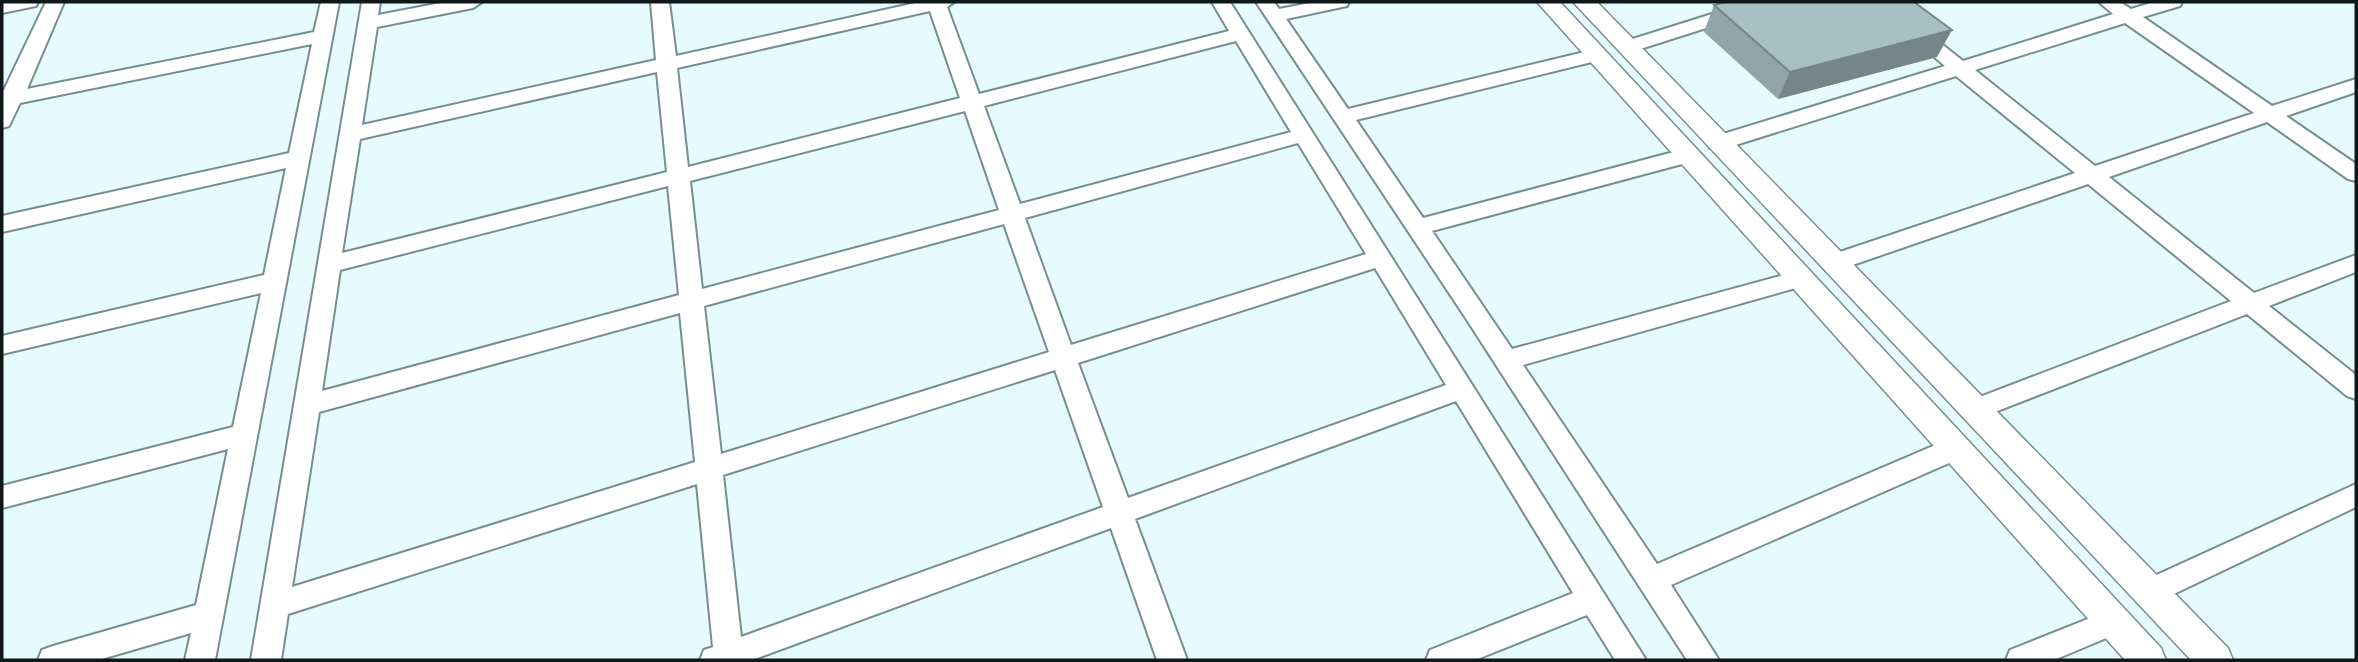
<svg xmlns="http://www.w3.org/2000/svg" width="2358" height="662" viewBox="0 0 2358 662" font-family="Inter,sans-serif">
	<rect width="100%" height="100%" fill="#e6fbfd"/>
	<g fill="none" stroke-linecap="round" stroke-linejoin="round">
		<g stroke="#768e91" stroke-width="4">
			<path id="minor" d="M2 2H38L36 6 2 13Z
				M46 2H64L27 89 314 32 321 2H339L215 660H185L191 633 98 660H38L42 650 53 646 196 605 228 449 2 508V486L233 427 261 293 2 354V336L264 275 286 168 2 232V216L289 153 312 44 20 103 9 126 2 128V94Z
				M362 2H380L378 15 446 2H482L473 8 377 27 362 125 656 60 651 2H669L676 56 920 2H954L947 7 979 94 1229 31 1212 2H1230L1646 660H1615L1587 615 1475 660H1426L1430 650 1573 593 1456 401 1135 519 1187 660H1157L1111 528 752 660H700L704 650 713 647 697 484 288 614 281 660H251ZM930 11 960 98 688 167 677 68ZM1236 41 1291 132 1020 204 984 106ZM657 72 667 172 342 253 360 139ZM965 111 999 210 702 289 690 181ZM1298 143 1366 254 1071 345 1025 218ZM668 186 679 295 322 391 340 270ZM1004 224 1049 352 721 454 704 306ZM1375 268 1446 385 1128 498 1078 363ZM680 313 695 462 292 587 319 412ZM1055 370 1103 507 741 637 723 475Z
				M1256 2H1274L1279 9 1315 2H1349L1347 6 1286 19 1348 109 1597 49 1604 51 1607 55 1604 59 1356 120 1423 218 1689 148 1697 150 1700 155 1697 160 1432 231 1512 349 1802 270 1810 272 1814 278 1810 284 1523 365 1657 564 1947 440 1956 437 1965 440 1969 448 1965 456 1671 585 1719 660H1687L1465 317Z
				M1750 2H1777L1775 6 1634 51H1620L1617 47 1620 43Z
				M1869 2H1889L1963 61 2113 14 2099 2H2120L2131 9 2154 2H2182L2180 6 2143 17 2272 106 2356 79V92L2286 116 2356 164V181L2348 179 2267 122 2109 177 2254 293 2356 255V272L2269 306 2356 375V399L2347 396 2247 314 1982 417 1973 420 1964 417 1960 410 1964 403 2231 301 2088 184 1841 269 1833 271 1825 269 1821 263 1825 257 2075 173 1956 76 1726 148H1710L1707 143 1710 138 1945 66ZM2125 23 2254 113 2095 166 1975 70Z
				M2356 484V507L2159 601 2149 605 2139 601 2135 592 2139 583Z
				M2113 609 2123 613 2128 622 2123 631 2054 660H2006L2010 650Z"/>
		</g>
		<g stroke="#768e91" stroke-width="3">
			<path id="major" d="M1537 2H1560L2161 648 2166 660H2125Z
				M1573 2H1597L2228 648 2233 660H2191Z"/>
		</g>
		<use href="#minor" fill="#fff" fill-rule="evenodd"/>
		<use href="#major" fill="#fff" fill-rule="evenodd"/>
	</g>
	<path fill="#90a5a8" d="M1714 5 1937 57 1778 99 1704 32Z"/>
	<path fill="#758688" d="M1952 30 1937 57 1778 99 1790 72Z"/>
	<path fill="#a7c0c3" stroke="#758688" stroke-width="2" d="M1727 2H1914L1952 30 1790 72 1714 5Z"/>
	<rect width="2358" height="662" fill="none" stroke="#0e1819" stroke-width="7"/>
</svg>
